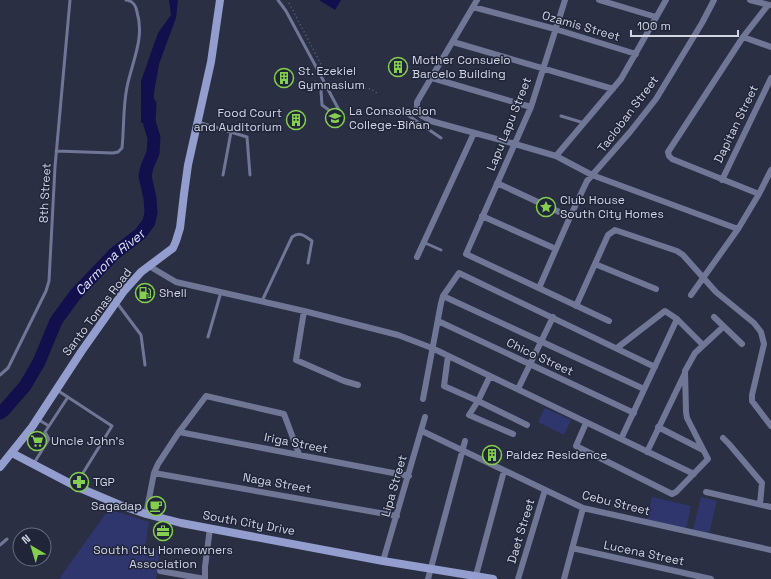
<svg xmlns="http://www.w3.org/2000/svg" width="771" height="579" viewBox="0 0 771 579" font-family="'Space Grotesk',sans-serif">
	<rect width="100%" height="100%" fill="#2b2f44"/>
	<path fill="#2f366d" d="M545 408 571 420 564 435 538 422Z
		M652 497 691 506 686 529 647 520Z
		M701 497 717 501 709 533 693 530Z
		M109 509 149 522 145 548 160 551 156 579H59Z"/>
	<path fill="#120f4c" d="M169 0H178L176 18 159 64 154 93 152 121 141 123V81L158 33 171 15Z
		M319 0H341L335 10Z"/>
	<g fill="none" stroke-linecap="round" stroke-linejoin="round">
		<path stroke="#120f4c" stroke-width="13" id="s1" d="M0 413 4 410 25 386 39 362 56 321 75 295 114 254 140 234 149 222 151 212 150 198 145 176 147 167 153 153 154 138 149 121 150 104"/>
		<path stroke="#616578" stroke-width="1.5" stroke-dasharray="1 3" stroke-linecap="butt" d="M289 3 325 72
			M311 83 318 80
			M333 86 371 89 378 94"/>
		<path stroke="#707695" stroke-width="3" d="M278 0 286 11 322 78 340 112 333 113 322 105 321 91 325 83
			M399 109 441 138
			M561 116 584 123
			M198 122 247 137 250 175
			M56 151 113 153 118 152 122 148C124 129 123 106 127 87 132 62 145 38 137 12 136 6 134 1 126 0
			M223 175 231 132
			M423 242 441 250
			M262 301 292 237C300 231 305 236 312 241L308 263
			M117 303 141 335 145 365
			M208 337 221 292
			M0 375 8 368 46 291 49 281 55 167 70 0
			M57 390 112 426 75 486
			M39 420 49 426
			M34 463 49 439 45 432 68 397
			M0 545 7 539"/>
		<path stroke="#707695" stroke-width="6" d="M477 0 417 102V110L422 116 431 121 515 144 556 156 592 175 738 229
			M565 0 531 107 466 254 609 321
			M599 0 656 17
			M750 0 769 5
			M473 7 555 29 636 54
			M743 37 771 47
			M453 42 613 89
			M432 78 531 107
			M556 156 621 79 666 0
			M722 180 771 78
			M497 183 570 217
			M759 194 672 159 669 156 668 152 743 37 768 5
			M482 216 556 249
			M417 257 474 133
			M595 264 656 289
			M149 266 176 282 304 311 398 335 432 348 490 376 694 474
			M539 288 570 217 587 181 630 132 656 99 702 23 714 0
			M691 295 738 229 759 194 771 170
			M443 296 644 389
			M576 306 608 235 615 230 677 251 683 255 716 292 754 323 761 332 764 344 752 395V401L771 426
			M304 311 296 360 344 381 358 385
			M714 317 742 344
			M438 321 634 413
			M617 348 665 311 677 319 703 345
			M448 356 444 386 478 401 527 425
			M490 376 478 401 469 415 513 434
			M518 389 553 317
			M423 399 441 303 443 296 459 273 655 367
			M586 423 576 446 672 494 676 492 708 459 687 418 686 412 685 371 695 353 723 327
			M658 427 703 450
			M422 431 583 508 771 550
			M179 432 409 476
			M723 438 729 444 762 483 760 504
			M621 439 677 319
			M647 452 685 373
			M154 473 397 516
			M706 492 771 507
			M146 514 154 473 158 464 179 432 206 396 284 414 299 454
			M572 548 711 579
			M383 561 425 417
			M160 571 205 579
			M205 579V567L210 528
			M428 579 465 441
			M475 579 504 471
			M518 579 545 490
			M564 579 583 508"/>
		<path stroke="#939dce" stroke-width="8" d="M12 453 75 486 120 505 146 514 181 523 383 561 493 579
			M0 467 32 427 81 352 124 291 141 272 173 248 176 241 180 228 184 194 188 165 211 62 220 0"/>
	</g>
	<defs>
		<g id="building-ring" transform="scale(1)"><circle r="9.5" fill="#21253a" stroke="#84cf4d" stroke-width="1.5"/><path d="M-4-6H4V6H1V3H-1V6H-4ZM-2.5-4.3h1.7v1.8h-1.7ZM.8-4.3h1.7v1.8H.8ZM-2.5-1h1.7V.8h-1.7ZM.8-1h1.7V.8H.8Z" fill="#84cf4d"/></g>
		<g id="university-ring" transform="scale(1)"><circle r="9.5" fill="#21253a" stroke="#84cf4d" stroke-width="1.5"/><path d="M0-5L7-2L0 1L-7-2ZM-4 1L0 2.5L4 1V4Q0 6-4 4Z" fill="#84cf4d"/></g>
		<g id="sight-ring" transform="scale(1)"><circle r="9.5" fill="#21253a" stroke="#84cf4d" stroke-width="1.5"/><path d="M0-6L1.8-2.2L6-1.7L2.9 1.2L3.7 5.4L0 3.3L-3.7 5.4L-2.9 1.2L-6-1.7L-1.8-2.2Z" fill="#84cf4d"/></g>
		<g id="fuel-ring" transform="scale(1)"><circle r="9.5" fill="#21253a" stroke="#84cf4d" stroke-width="1.5"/><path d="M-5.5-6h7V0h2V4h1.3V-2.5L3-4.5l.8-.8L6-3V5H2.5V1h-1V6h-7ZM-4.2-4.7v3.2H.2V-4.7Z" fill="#84cf4d"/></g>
		<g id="supermarket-ring" transform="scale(1)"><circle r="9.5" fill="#21253a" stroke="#84cf4d" stroke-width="1.5"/><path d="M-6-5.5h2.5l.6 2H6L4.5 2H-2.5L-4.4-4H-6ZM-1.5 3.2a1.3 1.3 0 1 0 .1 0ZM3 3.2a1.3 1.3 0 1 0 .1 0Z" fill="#84cf4d"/></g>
		<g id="pharmacy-ring" transform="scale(1)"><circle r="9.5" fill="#21253a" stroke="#84cf4d" stroke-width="1.5"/><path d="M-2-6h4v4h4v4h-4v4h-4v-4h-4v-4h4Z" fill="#84cf4d"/></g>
		<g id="cafe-ring" transform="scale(1)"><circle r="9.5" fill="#21253a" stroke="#84cf4d" stroke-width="1.5"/><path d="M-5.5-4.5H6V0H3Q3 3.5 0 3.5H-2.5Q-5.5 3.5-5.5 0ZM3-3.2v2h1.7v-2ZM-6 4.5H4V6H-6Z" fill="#84cf4d"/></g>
		<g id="office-ring" transform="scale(1)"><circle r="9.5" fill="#21253a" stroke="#84cf4d" stroke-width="1.5"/><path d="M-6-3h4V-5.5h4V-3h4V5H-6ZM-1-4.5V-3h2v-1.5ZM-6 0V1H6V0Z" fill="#84cf4d"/></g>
	</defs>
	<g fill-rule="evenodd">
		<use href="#building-ring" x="398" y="67"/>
		<use href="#building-ring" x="284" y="78"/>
		<use href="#university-ring" x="335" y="118"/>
		<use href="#building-ring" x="296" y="120"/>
		<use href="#sight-ring" x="546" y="207"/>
		<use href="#fuel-ring" x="145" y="293"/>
		<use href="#supermarket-ring" x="37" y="441"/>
		<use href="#building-ring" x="492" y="455"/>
		<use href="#pharmacy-ring" x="79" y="482"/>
		<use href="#cafe-ring" x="156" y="506"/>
		<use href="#office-ring" x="163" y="531"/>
	</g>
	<g text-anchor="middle" stroke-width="3" stroke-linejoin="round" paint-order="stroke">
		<g font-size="12" fill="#d2d5e3" stroke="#21253a">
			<text transform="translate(581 26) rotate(16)" y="4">Ozamis Street</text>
			<text transform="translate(628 114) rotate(-53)" y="4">Tacloban Street</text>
			<text transform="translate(509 124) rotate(-68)" y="4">Lapu Lapu Street</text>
			<text transform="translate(736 124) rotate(-64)" y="4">Dapitan Street</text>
			<text transform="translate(45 193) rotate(-87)" y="4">8th Street</text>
			<text transform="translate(97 312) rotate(-53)" y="4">Santo Tomas Road</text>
			<text transform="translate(540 357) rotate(25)" y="4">Chico Street</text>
			<text transform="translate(296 443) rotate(11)" y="4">Iriga Street</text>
			<text transform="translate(277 483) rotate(10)" y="4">Naga Street</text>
			<text transform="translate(394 486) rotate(-74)" y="4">Lipa Street</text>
			<text transform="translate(616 503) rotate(14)" y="4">Cebu Street</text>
			<text transform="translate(249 523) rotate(10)" y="4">South City Drive</text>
			<text transform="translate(521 531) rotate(-73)" y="4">Daet Street</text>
			<text transform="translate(644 553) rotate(12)" y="4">Lucena Street</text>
		</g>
		<g font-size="12" fill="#d2d5e3" stroke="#21253a" text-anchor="start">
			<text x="412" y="64">Mother Consuelo<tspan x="412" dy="14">Barcelo Building</tspan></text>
			<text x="298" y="75">St. Ezekiel<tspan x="298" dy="14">Gymnasium</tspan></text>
			<text x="349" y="115">La Consolacion<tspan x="349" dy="14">College-Biñan</tspan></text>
			<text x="282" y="117" text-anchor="end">Food Court<tspan x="282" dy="14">and Auditorium</tspan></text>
			<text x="560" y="204">Club House<tspan x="560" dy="14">South City Homes</tspan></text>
			<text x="159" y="297">Shell</text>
			<text x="51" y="445">Uncle John's</text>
			<text x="506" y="459">Paldez Residence</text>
			<text x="93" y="486">TGP</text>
			<text x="142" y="510" text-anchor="end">Sagadap</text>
			<text x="163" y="554" text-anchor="middle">South City Homeowners<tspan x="163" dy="14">Association</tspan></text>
		</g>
		<g font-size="13" font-style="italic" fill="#dee3f7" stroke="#21253a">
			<text dy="5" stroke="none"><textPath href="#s1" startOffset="189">Carmona River</textPath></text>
		</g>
	</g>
	<g transform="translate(32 547) rotate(322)"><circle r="19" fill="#21253a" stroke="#686b7e"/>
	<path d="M0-3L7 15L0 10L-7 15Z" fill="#84cf4d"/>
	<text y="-6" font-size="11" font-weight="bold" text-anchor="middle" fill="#d2d5e3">N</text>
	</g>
	<path d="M631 30v6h107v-6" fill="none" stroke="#d2d5e3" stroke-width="2"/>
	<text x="637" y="30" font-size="12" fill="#d2d5e3" stroke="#21253a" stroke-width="3" paint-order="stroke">100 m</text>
</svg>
